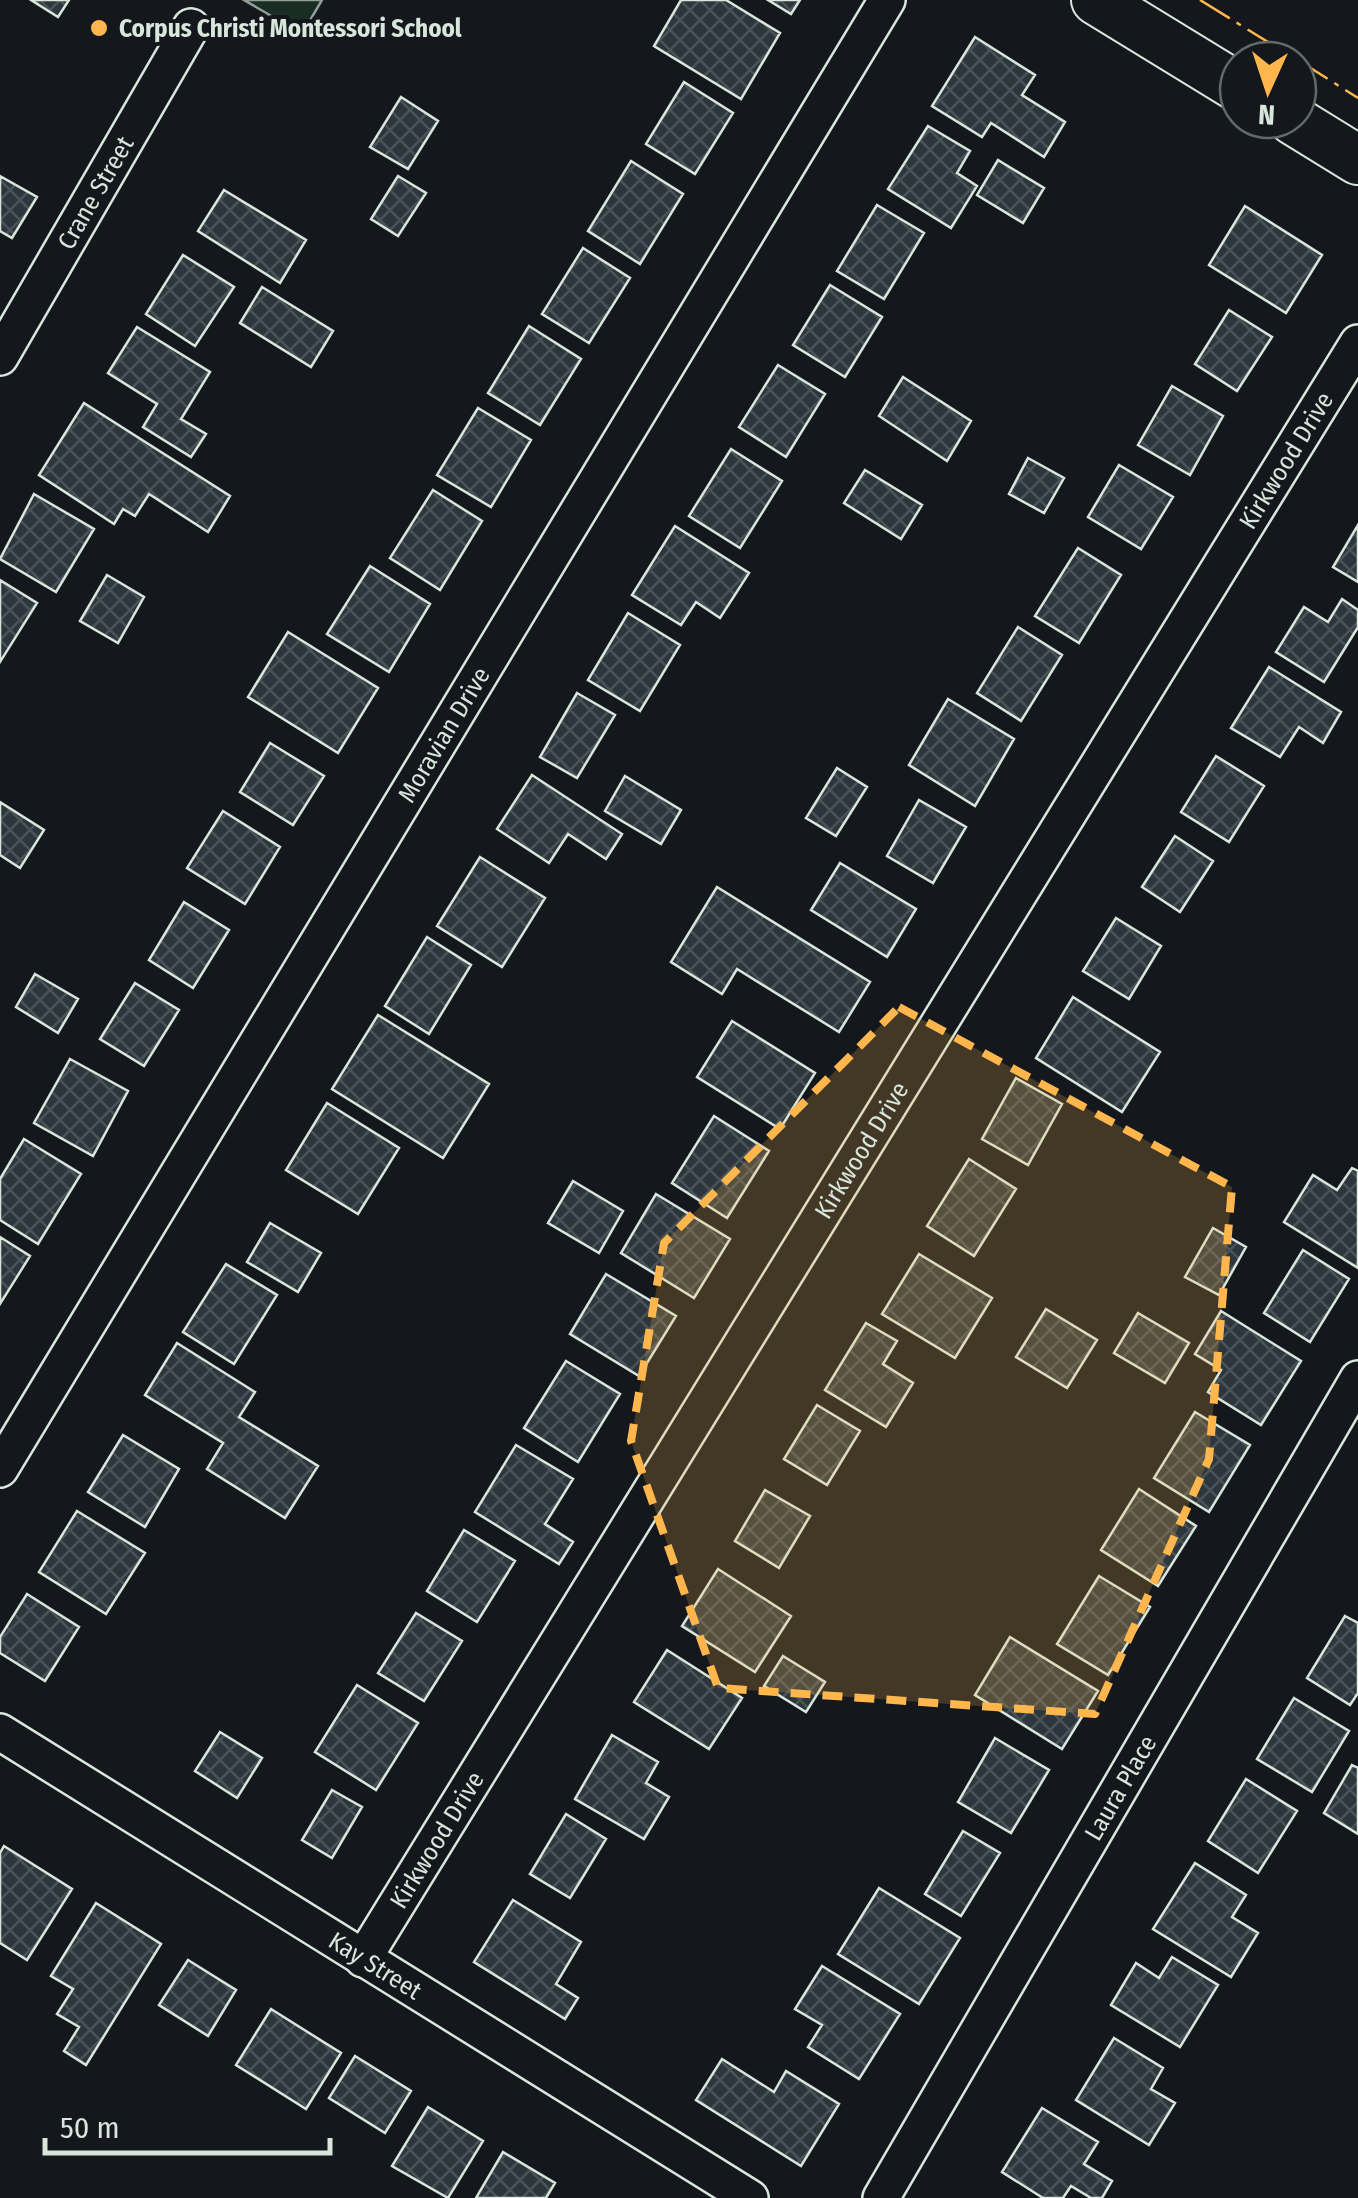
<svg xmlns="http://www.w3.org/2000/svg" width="1358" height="2198" viewBox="0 0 1358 2198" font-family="'Fira Sans Condensed',sans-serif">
	<defs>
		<pattern id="building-cross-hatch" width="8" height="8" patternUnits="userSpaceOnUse" patternTransform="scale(2.5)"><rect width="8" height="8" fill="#2c363c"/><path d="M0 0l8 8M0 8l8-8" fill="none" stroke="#4a5358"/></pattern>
	</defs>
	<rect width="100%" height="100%" fill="#14181c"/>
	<path fill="#1a2d24" stroke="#939e99" stroke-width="2.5" d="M244 0H322L302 34Z"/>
	<path fill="url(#building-cross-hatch)" stroke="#d8e6dc" stroke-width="2.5" d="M31 0H69L58 17Z
		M681 0H726L780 33 741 99 654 46Z
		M768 0H800L791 14Z
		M975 37 1035 75 1022 95 1065 122 1044 157 991 123 982 137 932 106Z
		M684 82 733 113 695 174 646 144Z
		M401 97 438 121 408 169 370 147Z
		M928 126 970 151 957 173 977 186 951 228 888 189Z
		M998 160 1044 188 1023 223 977 195Z
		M631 161 683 194 640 264 588 231Z
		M0 176 37 197 12 238 0 231Z
		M398 176 426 193 398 236 371 219Z
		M224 190 306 240 280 283 198 231Z
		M877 205 924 233 884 299 837 271Z
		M1245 206 1322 255 1286 313 1209 265Z
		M583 248 630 278 589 343 542 314Z
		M183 255 234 287 195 346 146 314Z
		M830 285 882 317 845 377 793 345Z
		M262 287 333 331 311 367 240 323Z
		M1229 310 1272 337 1237 391 1195 364Z
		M529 326 581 359 540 425 488 393Z
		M137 327 210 372 181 419 206 434 191 457 143 427 157 404 108 373Z
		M778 365 825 394 786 457 739 427Z
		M903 377 971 421 947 461 879 416Z
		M1172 386 1223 416 1190 475 1138 445Z
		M84 403 230 496 208 532 149 494 135 516 123 509 114 524 39 475Z
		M478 408 531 440 491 507 437 475Z
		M731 449 782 481 740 548 689 516Z
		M1028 458 1064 478 1044 513 1009 494Z
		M1119 465 1173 497 1141 549 1088 517Z
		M865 470 922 505 901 539 844 503Z
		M433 490 482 521 440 590 390 558Z
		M34 494 94 529 56 592 0 559Z
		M1358 525V582L1333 567Z
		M675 526 749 573 720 618 696 602 681 625 632 595Z
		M1078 548 1121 575 1079 643 1035 616Z
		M370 566 430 604 389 672 327 634Z
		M107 575 144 597 118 643 80 621Z
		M0 580 37 603 0 662Z
		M1342 599 1358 610V627L1324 682 1276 652 1304 607 1328 622Z
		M628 613 680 645 640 711 588 680Z
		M1018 627 1062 655 1021 721 977 693Z
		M288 632 378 688 338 753 248 697Z
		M1269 667 1341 712 1323 743 1299 727 1280 757 1231 728Z
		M577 693 615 715 577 778 540 757Z
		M948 699 1014 739 975 806 909 765Z
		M270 743 324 776 293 825 240 792Z
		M1216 756 1264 786 1229 842 1181 812Z
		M837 768 867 787 836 836 806 818Z
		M532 775 622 834 606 859 568 834 549 863 497 829Z
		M625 776 681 810 661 844 605 811Z
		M919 800 966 827 933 883 887 856Z
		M0 802 44 830 20 868 0 855Z
		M223 811 280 847 245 904 187 868Z
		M1175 836 1213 861 1180 912 1142 887Z
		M480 857 545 898 502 967 437 926Z
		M840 863 916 909 887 957 811 910Z
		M717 887 870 982 839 1032 737 969 722 994 671 962Z
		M184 902 229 930 193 988 149 960Z
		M1116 918 1161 946 1129 999 1083 971Z
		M427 937 471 965 429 1034 385 1006Z
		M35 974 78 999 58 1033 16 1007Z
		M135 983 179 1010 144 1066 100 1039Z
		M1073 997 1160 1052 1122 1112 1036 1058Z
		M378 1015 489 1084 443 1158 332 1089Z
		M732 1021 815 1073 780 1129 697 1077Z
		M70 1059 128 1091 93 1156 34 1123Z
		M1016 1078 1062 1104 1028 1165 982 1139Z
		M327 1103 399 1148 358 1214 286 1170Z
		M714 1116 769 1151 727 1218 672 1183Z
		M24 1139 81 1174 38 1244 0 1220V1179Z
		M969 1159 1016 1189 974 1256 927 1226Z
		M1352 1168 1358 1171V1268L1284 1222 1313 1175 1337 1190Z
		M573 1181 623 1211 599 1253 548 1223Z
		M656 1194 730 1239 694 1298 621 1253Z
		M270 1223 321 1253 298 1292 247 1262Z
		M1213 1228 1246 1247 1219 1295 1185 1277Z
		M0 1237 30 1256 0 1304Z
		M1303 1250 1349 1279 1310 1342 1264 1313Z
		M919 1254 992 1298 955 1358 882 1314Z
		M226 1264 277 1295 234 1364 183 1332Z
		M606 1274 676 1316 639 1376 570 1334Z
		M1046 1309 1097 1340 1067 1388 1016 1357Z
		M1221 1311 1301 1361 1261 1425 1208 1392 1221 1370 1195 1354Z
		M1138 1313 1189 1343 1165 1383 1114 1353Z
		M866 1323 897 1341 883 1364 913 1383 886 1427 825 1390Z
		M177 1343 255 1392 239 1417 318 1466 285 1518 207 1469 223 1443 145 1395Z
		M566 1361 620 1394 578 1462 524 1428Z
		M817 1405 860 1431 827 1485 784 1459Z
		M1195 1412 1250 1445 1209 1512 1154 1478Z
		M123 1435 179 1469 145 1527 88 1492Z
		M516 1445 573 1479 545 1524 573 1542 559 1564 475 1512Z
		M1139 1489 1196 1526 1158 1586 1101 1550Z
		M765 1490 810 1516 779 1568 735 1541Z
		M77 1511 145 1553 106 1614 39 1572Z
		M464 1530 515 1561 477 1622 427 1591Z
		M718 1569 791 1616 755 1672 682 1626Z
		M1099 1576 1150 1607 1108 1675 1057 1644Z
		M27 1594 79 1627 45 1681 0 1653V1637Z
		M416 1613 462 1641 424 1701 378 1673Z
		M1345 1616 1358 1623V1693L1350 1705 1307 1678Z
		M1010 1637 1098 1691 1062 1749 975 1695Z
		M667 1650 742 1698 709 1749 634 1702Z
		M783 1656 825 1682 806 1712 764 1686Z
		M357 1685 418 1723 376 1790 315 1752Z
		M1294 1698 1349 1731 1312 1792 1257 1759Z
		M220 1732 262 1758 237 1798 195 1771Z
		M612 1735 658 1762 646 1783 669 1797 644 1839 575 1799Z
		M995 1738 1049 1770 1011 1833 958 1802Z
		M1352 1765 1358 1768V1834L1324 1813Z
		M1246 1779 1297 1811 1258 1873 1208 1841Z
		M332 1790 362 1807 332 1858 302 1840Z
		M566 1814 606 1839 570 1898 530 1874Z
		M963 1831 1000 1853 961 1916 925 1894Z
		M4 1846 72 1889 27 1960 0 1943V1853Z
		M1195 1863 1246 1895 1232 1917 1258 1933 1231 1977 1153 1929Z
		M879 1888 960 1938 919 2004 838 1954Z
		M513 1900 581 1942 556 1984 578 1998 565 2019 474 1962Z
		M96 1903 161 1944 86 2065 64 2051 79 2027 57 2014 73 1989 51 1976Z
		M1172 1957 1218 1985 1180 2047 1111 2005 1136 1963 1159 1978Z
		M188 1960 236 1990 208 2036 159 2005Z
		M822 1966 900 2014 859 2079 808 2047 822 2025 795 2009Z
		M271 2009 341 2053 306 2109 236 2065Z
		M1114 2038 1163 2068 1151 2089 1175 2103 1149 2145 1076 2100Z
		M355 2056 411 2091 385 2133 329 2098Z
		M722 2059 774 2092 786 2071 839 2104 801 2166 696 2100Z
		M428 2107 483 2141 448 2198 392 2166Z
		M1042 2108 1098 2142 1084 2164 1112 2181 1102 2198H1091L1071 2186 1063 2198H1043L1002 2172Z
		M503 2152 555 2183 546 2198H476Z"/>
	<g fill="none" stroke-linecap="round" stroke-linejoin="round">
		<g stroke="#d8e6dc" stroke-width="40">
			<g id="street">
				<path id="s1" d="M0 357 191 27"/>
				<path id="s2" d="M0 1469 887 0"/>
				<path id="s3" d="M0 1732 750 2198"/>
				<path id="s4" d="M363 1959 1358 343"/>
				<path id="s5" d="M881 2198 1358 1379"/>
			</g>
		</g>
		<g stroke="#d8e6dc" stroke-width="52">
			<path id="secondary" d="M1096 0 1238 87
				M1293 120 1358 160"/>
		</g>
		<use href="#street" stroke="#14181c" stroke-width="35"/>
		<use href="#secondary" stroke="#14181c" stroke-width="48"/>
		<path stroke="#ffb74d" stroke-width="2.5" stroke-dasharray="35 8 5 8" stroke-linecap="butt" d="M1200 0 1297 60
			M1298 60 1358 98"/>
	</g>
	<path fill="#ffb74d" fill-opacity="0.2" stroke="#ffb74d" stroke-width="8" stroke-dasharray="20 12" stroke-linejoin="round" d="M899 1007 1232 1187 1209 1459 1095 1714 718 1688 631 1441 664 1243Z"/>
	<circle fill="#ffb74d" stroke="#14181c" stroke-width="4" cx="99" cy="28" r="10"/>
	<g text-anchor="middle" stroke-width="8" stroke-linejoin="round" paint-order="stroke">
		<g font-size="25" font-weight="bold" fill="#d8e6dc" stroke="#14181c" text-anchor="start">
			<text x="119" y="37">Corpus Christi Montessori School</text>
		</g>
		<g font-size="25" fill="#d8e6dc" stroke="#14181c">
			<text dy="9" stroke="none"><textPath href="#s1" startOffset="190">Crane Street</textPath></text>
			<text dy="9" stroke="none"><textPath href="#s4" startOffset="1760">Kirkwood Drive</textPath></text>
			<text dy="9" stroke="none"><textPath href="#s2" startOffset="858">Moravian Drive</textPath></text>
			<text dy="9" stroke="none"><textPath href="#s4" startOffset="950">Kirkwood Drive</textPath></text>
			<text dy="9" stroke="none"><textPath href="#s5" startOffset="475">Laura Place</textPath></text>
			<text dy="9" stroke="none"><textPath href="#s4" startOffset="140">Kirkwood Drive</textPath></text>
			<text dy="9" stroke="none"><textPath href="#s3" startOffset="442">Kay Street</textPath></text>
		</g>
	</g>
	<g transform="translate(1268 90) rotate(183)"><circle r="48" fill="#14181c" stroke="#626a69" stroke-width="2.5"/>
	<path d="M0-8L18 38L0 25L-18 38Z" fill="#ffb74d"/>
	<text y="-15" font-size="28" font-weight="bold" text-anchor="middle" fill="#d8e6dc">N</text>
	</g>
	<path d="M45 2138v15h285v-15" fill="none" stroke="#d8e6dc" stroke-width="5"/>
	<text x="60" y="2138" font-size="30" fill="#d8e6dc" stroke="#14181c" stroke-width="8" paint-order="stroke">50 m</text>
</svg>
